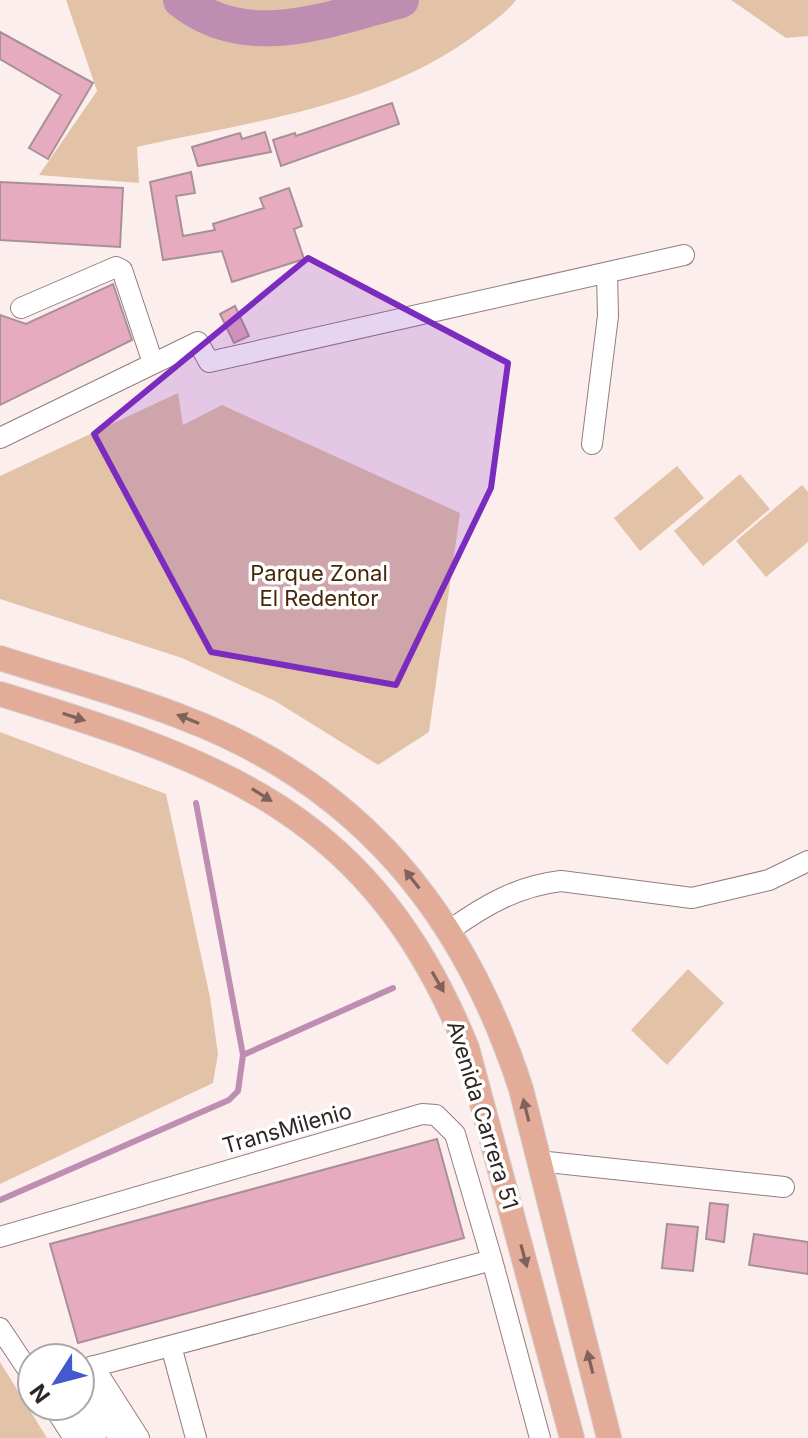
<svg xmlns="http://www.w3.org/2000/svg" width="808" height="1438" viewBox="0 0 808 1438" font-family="Inter,sans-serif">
	<rect width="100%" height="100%" fill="#fdeeee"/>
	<path fill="#e3c3a7" d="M66 0H516C506 13 493 22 479 32 382 106 254 121 137 147L139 183 39 175 97 91Z
		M731 0H808V36L786 38Z
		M178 393 183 425 222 405 460 513 429 732 378 765 275 701 182 658 0 599V476Z
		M677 466 704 498 640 551 614 518Z
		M740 474 770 509 703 566 674 531Z
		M802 485 808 492V542L766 577 736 541Z
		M0 732 166 794 210 997 218 1054 213 1083 0 1184Z
		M688 969 724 1003 667 1065 631 1030Z
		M0 1362 47 1438H0Z"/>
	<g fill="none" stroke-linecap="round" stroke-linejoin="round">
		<path stroke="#bd8eb2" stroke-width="6" d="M243 1055 393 988
			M0 1200 229 1100 238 1091 243 1055 196 803"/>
		<path stroke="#bd8eb2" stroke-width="36" d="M181 0C247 53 328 19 401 0"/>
	</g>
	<path fill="#e7abc0" stroke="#a79198" stroke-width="2" d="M0 32 93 83 48 159 29 148 61 95 0 59Z
		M392 103 399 124 281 166 273 140 295 133 296 136Z
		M265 132 271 152 198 166 192 147 240 133 242 139Z
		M191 172 195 193 176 196 183 236 215 230 213 224 264 208 260 198 289 188 302 226 294 229 304 259 232 282 222 251 163 260 150 182Z
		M0 182 123 188 120 247 0 240Z
		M113 284 132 340 0 405V315L26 324Z
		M235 306 249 336 234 343 220 314Z
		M437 1139 464 1238 78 1343 50 1244Z
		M710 1203 728 1205 724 1242 706 1239Z
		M667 1224 698 1227 693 1271 662 1268Z
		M754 1234 808 1242V1274L749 1265Z"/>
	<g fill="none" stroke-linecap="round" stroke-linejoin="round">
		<g stroke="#947d7d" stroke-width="22">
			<path id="minor" d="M21 308 116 267 122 270 153 363
				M0 438 198 342 209 362 684 255
				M592 444 608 316 607 273
				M450 930C485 905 518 886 561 881L692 898 769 880 808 861
				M538 1161 784 1187
				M0 1237 422 1114 436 1115 455 1134 492 1260
				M0 1328 32 1376
				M171 1346 196 1438
				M93 1366 139 1438
				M80 1370 492 1260 540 1438
				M80 1378 119 1438
				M53 1406 74 1438
				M75 1406 96 1438"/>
		</g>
		<g stroke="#d1cfcf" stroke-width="26">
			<path id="major" d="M0 658C61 678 124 694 184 718 360 785 464 913 521 1089L609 1438
				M0 694C225 763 372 814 467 1048L572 1438"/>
		</g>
		<use href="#minor" stroke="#fff" stroke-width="20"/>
		<use href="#major" stroke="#e3ac99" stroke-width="24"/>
	</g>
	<defs><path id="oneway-solid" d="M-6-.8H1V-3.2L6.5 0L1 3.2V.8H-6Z" transform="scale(2)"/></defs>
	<g fill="#7f6259">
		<use href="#oneway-solid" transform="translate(74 717) rotate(18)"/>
		<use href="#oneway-solid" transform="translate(188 719) rotate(-158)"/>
		<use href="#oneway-solid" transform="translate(262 795) rotate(32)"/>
		<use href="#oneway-solid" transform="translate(412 879) rotate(-128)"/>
		<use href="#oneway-solid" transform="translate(438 982) rotate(60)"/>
		<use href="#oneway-solid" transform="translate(526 1110) rotate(-104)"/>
		<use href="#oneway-solid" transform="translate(524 1256) rotate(75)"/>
		<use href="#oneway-solid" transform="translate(590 1362) rotate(-104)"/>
	</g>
	<path fill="#7b2cbf" fill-opacity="0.2" stroke="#7b2cbf" stroke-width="6" stroke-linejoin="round" d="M308 258 508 363 491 488 396 685 211 652 94 434Z"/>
	<g text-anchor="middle" stroke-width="7" stroke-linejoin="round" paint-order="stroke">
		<g font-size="22" fill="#462708" stroke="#fff">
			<text x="319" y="581">Parque Zonal<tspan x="319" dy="25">El Redentor</tspan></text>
		</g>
		<g font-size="22" fill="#2e2525" stroke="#fff">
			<text transform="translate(483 1115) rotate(73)" y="8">Avenida Carrera 51</text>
			<text transform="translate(287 1128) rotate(-16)" y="8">TransMilenio</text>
		</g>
	</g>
	<g transform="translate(56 1382) rotate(234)"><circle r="38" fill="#ffffff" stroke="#aba8a8" stroke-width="2"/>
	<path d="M0-6L14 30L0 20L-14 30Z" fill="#4359cc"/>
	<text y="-12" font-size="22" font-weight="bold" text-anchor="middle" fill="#2e2525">N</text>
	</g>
</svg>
